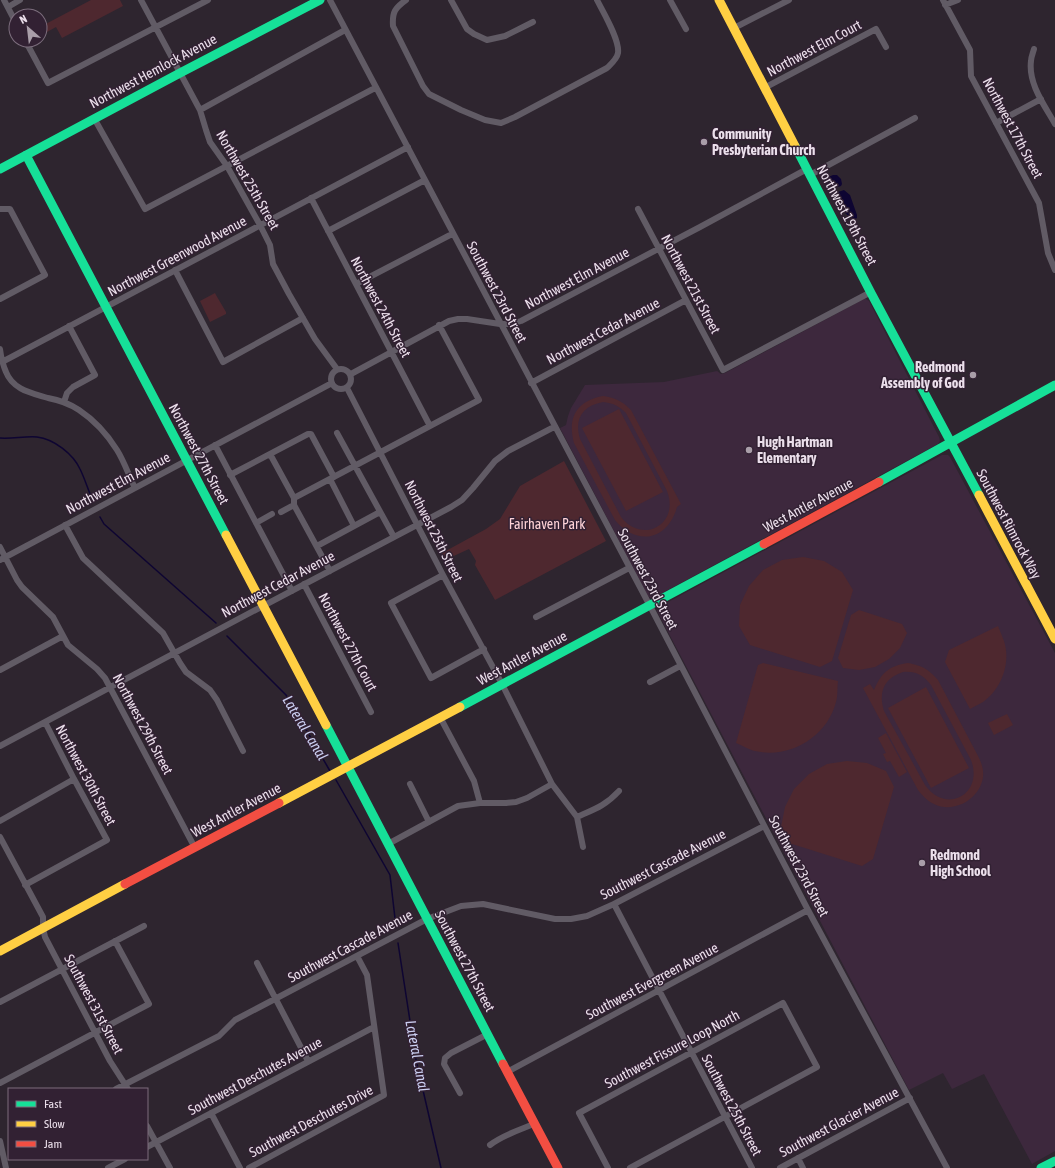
<svg xmlns="http://www.w3.org/2000/svg" width="1055" height="1168" viewBox="0 0 1055 1168" font-family="'Asap Condensed',sans-serif">
	<rect width="100%" height="100%" fill="#2e252f"/>
	<path fill="#3d283d" d="M864 299H866L869 301 939 437 940 441 938 444 655 597 651 598 648 596 560 428 566 425 568 416 571 408 585 385 664 382 717 371 721 374 725 373Z
		M942 455H948L950 457 1055 653V1151L1032 1164 984 1074 952 1089 943 1073 909 1090 657 611 659 607Z"/>
	<path fill="#4e282f" fill-rule="evenodd" d="M91 0H120L123 6 62 38 56 27 40 36V27Z
		M215 293 216 295 226 312V314L210 322 200 301Z
		M603 396C616 398 622 401 631 410L681 504 677 507C668 540 637 547 615 520L574 443C567 417 577 401 603 396ZM603 402C613 403 619 406 626 413L667 491C680 524 643 545 621 517L580 439C574 419 582 406 603 402Z
		M619 409 663 492 626 511 582 428Z
		M564 461 606 541 495 600 475 565 476 561 469 549 445 560 442 553 486 529 500 519 520 486Z
		M803 557 824 561 842 572 853 590 832 661 820 667 750 645 739 626 740 605 749 586 763 570 782 560Z
		M859 610 902 624 907 633 900 648 889 659 875 667 859 670 843 668 838 658 851 615Z
		M998 626C1000 631 1002 636 1004 641 1011 662 1002 689 983 702 979 704 974 707 970 709L945 662 949 650Z
		M763 663 838 681C837 688 838 696 836 702 827 737 790 759 755 751 749 750 742 745 736 743L758 665Z
		M908 663C923 666 928 669 938 680L978 756C981 762 984 769 983 777 980 799 954 814 934 804 927 801 922 795 918 790L863 688 870 684 874 690C882 672 889 666 908 663ZM903 672C916 671 923 675 931 685L971 760C984 794 946 815 925 785L884 711C878 692 884 678 903 672Z
		M926 687 969 768 931 788 888 708Z
		M1007 714 1013 725 994 735 988 723Z
		M886 733 907 772 899 777 890 761 887 762 883 754 886 753 878 738Z
		M847 761 867 763 886 771 894 787 873 859 862 866 789 843 781 827 785 807 794 789 809 774 827 764Z"/>
	<path fill="#0e0532" d="M833 175H837L841 179 842 184 841 186 831 189C828 187 825 183 826 178Z
		M844 190 850 195 857 215V218L855 219C847 218 838 205 835 198V193Z"/>
	<g fill="none" stroke-linecap="round" stroke-linejoin="round">
		<path stroke="#0e0532" stroke-width="1.5" d="M0 438C12 439 25 436 37 437 54 439 73 454 80 469 85 479 88 490 93 501
			M100 517 104 524 216 623
			M227 636 286 695 330 771
			M336 780 390 875 396 927
			M398 943 416 1060 441 1168"/>
		<path stroke="#615b65" stroke-width="6" d="M4 0 16 23
			M141 0 200 110 206 130 210 142 227 166 260 225 270 245 273 264 289 294 315 339 337 369
			M330 0 650 606 808 910 947 1168
			M406 0C395 8 392 12 393 26L423 86 429 94 461 110 485 120 501 123 515 117 607 68C611 64 617 59 618 53 620 40 603 12 597 0
			M451 0 467 29 474 34 487 40 505 36 533 22
			M670 0 686 29
			M943 0 970 50 971 76 1039 203 1048 253 1055 270
			M945 5 958 0
			M8 7 20 0
			M734 28 789 0
			M25 40 48 83 208 0
			M1034 49C1033 53 1031 57 1031 61 1028 84 1045 106 1055 124
			M766 87 876 29 886 47
			M200 110 345 30
			M94 118 145 209 375 88
			M996 123 1041 99
			M810 175 915 118
			M311 198 430 426
			M0 209H10L45 275 0 299
			M638 209 723 370 871 292
			M328 231 425 180
			M175 270 223 362 303 318
			M356 284 452 234
			M0 349C1 357 3 365 6 372 13 390 32 393 48 398 59 400 70 404 79 410 94 420 107 434 117 450 124 461 129 476 135 488
			M2 362 408 147
			M331 379a10 10 0 1 1 20 0a10 10 0 1 1-20 0Z
			M351 374 449 321 458 319H467L500 324H511L521 321 700 227 807 169
			M531 383 686 300
			M347 388 443 575 502 684 552 784 577 817 583 847
			M64 402 67 393 73 387 95 375 69 326
			M337 433 394 537
			M215 445 292 591
			M270 454 294 498V505L330 571
			M230 475 308 434H311L334 477
			M330 479 354 526
			M294 498 479 400 439 325
			M281 512 294 505
			M256 523 272 514
			M65 525 83 558 163 633 180 663 186 672 210 690 217 700 243 751
			M317 546 380 512
			M0 547 17 580 22 587 53 617 68 645 97 669 105 678 195 848
			M0 560 332 383
			M443 575 391 603 431 678 484 649
			M304 584 371 712
			M536 617 629 568
			M0 670 63 636
			M650 682 680 666
			M440 717 474 781 480 803
			M0 746 263 606 451 507 462 500 473 488 495 461 508 451 554 427
			M410 784 429 822
			M577 817C595 809 605 806 619 791
			M0 821 74 779
			M0 837 43 917V928L45 937 110 1061 128 1089
			M388 844 458 806 480 803H506L516 802 527 798 552 784
			M25 885 107 840 74 779 45 722
			M614 904 752 1168
			M257 963 308 1061
			M0 1002 144 926
			M507 1072 808 910
			M0 1083 149 1004 115 941
			M116 1089 219 1036 235 1020 427 919 461 906 483 904 555 919H571L587 916 614 904 764 826
			M460 1093 444 1064 445 1058 451 1053 488 1034
			M211 1113 240 1168
			M147 1126 170 1168
			M0 1141 6 1168
			M490 1145C503 1135 519 1130 534 1124
			M147 1147 374 1027
			M798 1158 803 1168
			M108 1168 125 1159
			M249 1168 384 1095 367 975 357 956
			M608 1168 579 1113 783 1003 817 1067 630 1168
			M780 1168 910 1098"/>
		<path stroke="#16e098" stroke-width="9" d="M795 146 871 293 979 495
			M26 155 226 535
			M0 169 180 73 320 0
			M879 482 1055 385
			M460 707 764 544
			M326 725 503 1064
			M1041 1168 1055 1161"/>
		<path stroke="#ffcf43" stroke-width="9" d="M719 0 795 146
			M979 495 1055 639
			M226 535 326 725
			M279 803 460 707
			M0 951 125 884"/>
		<path stroke="#f24e42" stroke-width="9" d="M764 544 879 482
			M125 884 279 803
			M503 1064 558 1168"/>
	</g>
	<g fill="#a99ea9" stroke="#322133" stroke-width="1.5">
		<circle cx="704" cy="142" r="4"/>
		<circle cx="973" cy="375" r="4"/>
		<circle cx="749" cy="450" r="4"/>
		<circle cx="922" cy="863" r="4"/>
	</g>
	<g text-anchor="middle" stroke-width="3" stroke-linejoin="round" paint-order="stroke">
		<g font-size="14" fill="#ebdfeb" stroke="#322133">
			<text transform="translate(814 48) rotate(-28)" y="5">Northwest Elm Court</text>
			<text transform="translate(153 71) rotate(-28)" y="5">Northwest Hemlock Avenue</text>
			<text transform="translate(1013 128) rotate(62)" y="5">Northwest 17th Street</text>
			<text transform="translate(248 180) rotate(60)" y="5">Northwest 25th Street</text>
			<text transform="translate(847 215) rotate(62)" y="5">Northwest 19th Street</text>
			<text transform="translate(177 256) rotate(-28)" y="5">Northwest Greenwood Avenue</text>
			<text transform="translate(577 278) rotate(-28)" y="5">Northwest Elm Avenue</text>
			<text transform="translate(691 284) rotate(62)" y="5">Northwest 21st Street</text>
			<text transform="translate(497 292) rotate(62)" y="5">Southwest 23rd Street</text>
			<text transform="translate(381 307) rotate(62)" y="5">Northwest 24th Street</text>
			<text transform="translate(603 331) rotate(-28)" y="5">Northwest Cedar Avenue</text>
			<text transform="translate(199 454) rotate(62)" y="5">Northwest 27th Street</text>
			<text transform="translate(118 483) rotate(-28)" y="5">Northwest Elm Avenue</text>
			<text transform="translate(808 505) rotate(-28)" y="5">West Antler Avenue</text>
			<text transform="translate(1009 524) rotate(62)" y="5">Southwest Rimrock Way</text>
			<text transform="translate(434 531) rotate(63)" y="5">Northwest 25th Street</text>
			<text transform="translate(648 579) rotate(62)" y="5">Southwest 23rd Street</text>
			<text transform="translate(278 584) rotate(-28)" y="5">Northwest Cedar Avenue</text>
			<text transform="translate(348 642) rotate(62)" y="5">Northwest 27th Court</text>
			<text transform="translate(522 658) rotate(-28)" y="5">West Antler Avenue</text>
			<text transform="translate(143 724) rotate(62)" y="5">Northwest 29th Street</text>
			<text transform="translate(86 775) rotate(62)" y="5">Northwest 30th Street</text>
			<text transform="translate(236 810) rotate(-28)" y="5">West Antler Avenue</text>
			<text transform="translate(663 864) rotate(-27)" y="5">Southwest Cascade Avenue</text>
			<text transform="translate(799 866) rotate(62)" y="5">Southwest 23rd Street</text>
			<text transform="translate(350 946) rotate(-28)" y="5">Southwest Cascade Avenue</text>
			<text transform="translate(465 961) rotate(62)" y="5">Southwest 27th Street</text>
			<text transform="translate(652 981) rotate(-28)" y="5">Southwest Evergreen Avenue</text>
			<text transform="translate(94 1004) rotate(62)" y="5">Southwest 31st Street</text>
			<text transform="translate(672 1049) rotate(-28)" y="5">Southwest Fissure Loop North</text>
			<text transform="translate(255 1076) rotate(-28)" y="5">Southwest Deschutes Avenue</text>
			<text transform="translate(732 1105) rotate(62)" y="5">Southwest 25th Street</text>
			<text transform="translate(311 1121) rotate(-28)" y="5">Southwest Deschutes Drive</text>
			<text transform="translate(839 1122) rotate(-28)" y="5">Southwest Glacier Avenue</text>
		</g>
		<g font-size="14" font-weight="bold" fill="#ebdfeb" stroke="#322133" text-anchor="start">
			<text x="712" y="139">Community<tspan x="712" dy="16">Presbyterian Church</tspan></text>
			<text x="965" y="372" text-anchor="end">Redmond<tspan x="965" dy="16">Assembly of God</tspan></text>
			<text x="757" y="447">Hugh Hartman<tspan x="757" dy="16">Elementary</tspan></text>
			<text x="930" y="860">Redmond<tspan x="930" dy="16">High School</tspan></text>
		</g>
		<g font-size="14" fill="#fdd2d7" stroke="#322133">
			<text x="547" y="529">Fairhaven Park</text>
		</g>
		<g font-size="15" font-style="italic" fill="#cacef0" stroke="#322133">
			<text transform="translate(305 728) rotate(59)" y="5">Lateral Canal</text>
			<text transform="translate(417 1056) rotate(79)" y="5">Lateral Canal</text>
		</g>
	</g>
	<rect x="8" y="1088" width="140" height="72" fill="#322133" stroke="#7c6d7d"/>
	<rect x="16" y="1101" width="20" height="6" fill="#16e098" stroke="#7c6d7d"/>
	<text x="44" y="1108" font-size="12" fill="#ebdfeb">Fast</text>
	<rect x="16" y="1121" width="20" height="6" fill="#ffcf43" stroke="#7c6d7d"/>
	<text x="44" y="1128" font-size="12" fill="#ebdfeb">Slow</text>
	<rect x="16" y="1141" width="20" height="6" fill="#f24e42" stroke="#7c6d7d"/>
	<text x="44" y="1148" font-size="12" fill="#ebdfeb">Jam</text>
	<g transform="translate(28 28) rotate(332)"><circle r="19" fill="#322133" stroke="#7c6d7d"/>
	<path d="M0-3L7 15L0 10L-7 15Z" fill="#a99ea9"/>
	<text y="-6" font-size="11" font-weight="bold" text-anchor="middle" fill="#ebdfeb">N</text>
	</g>
</svg>
